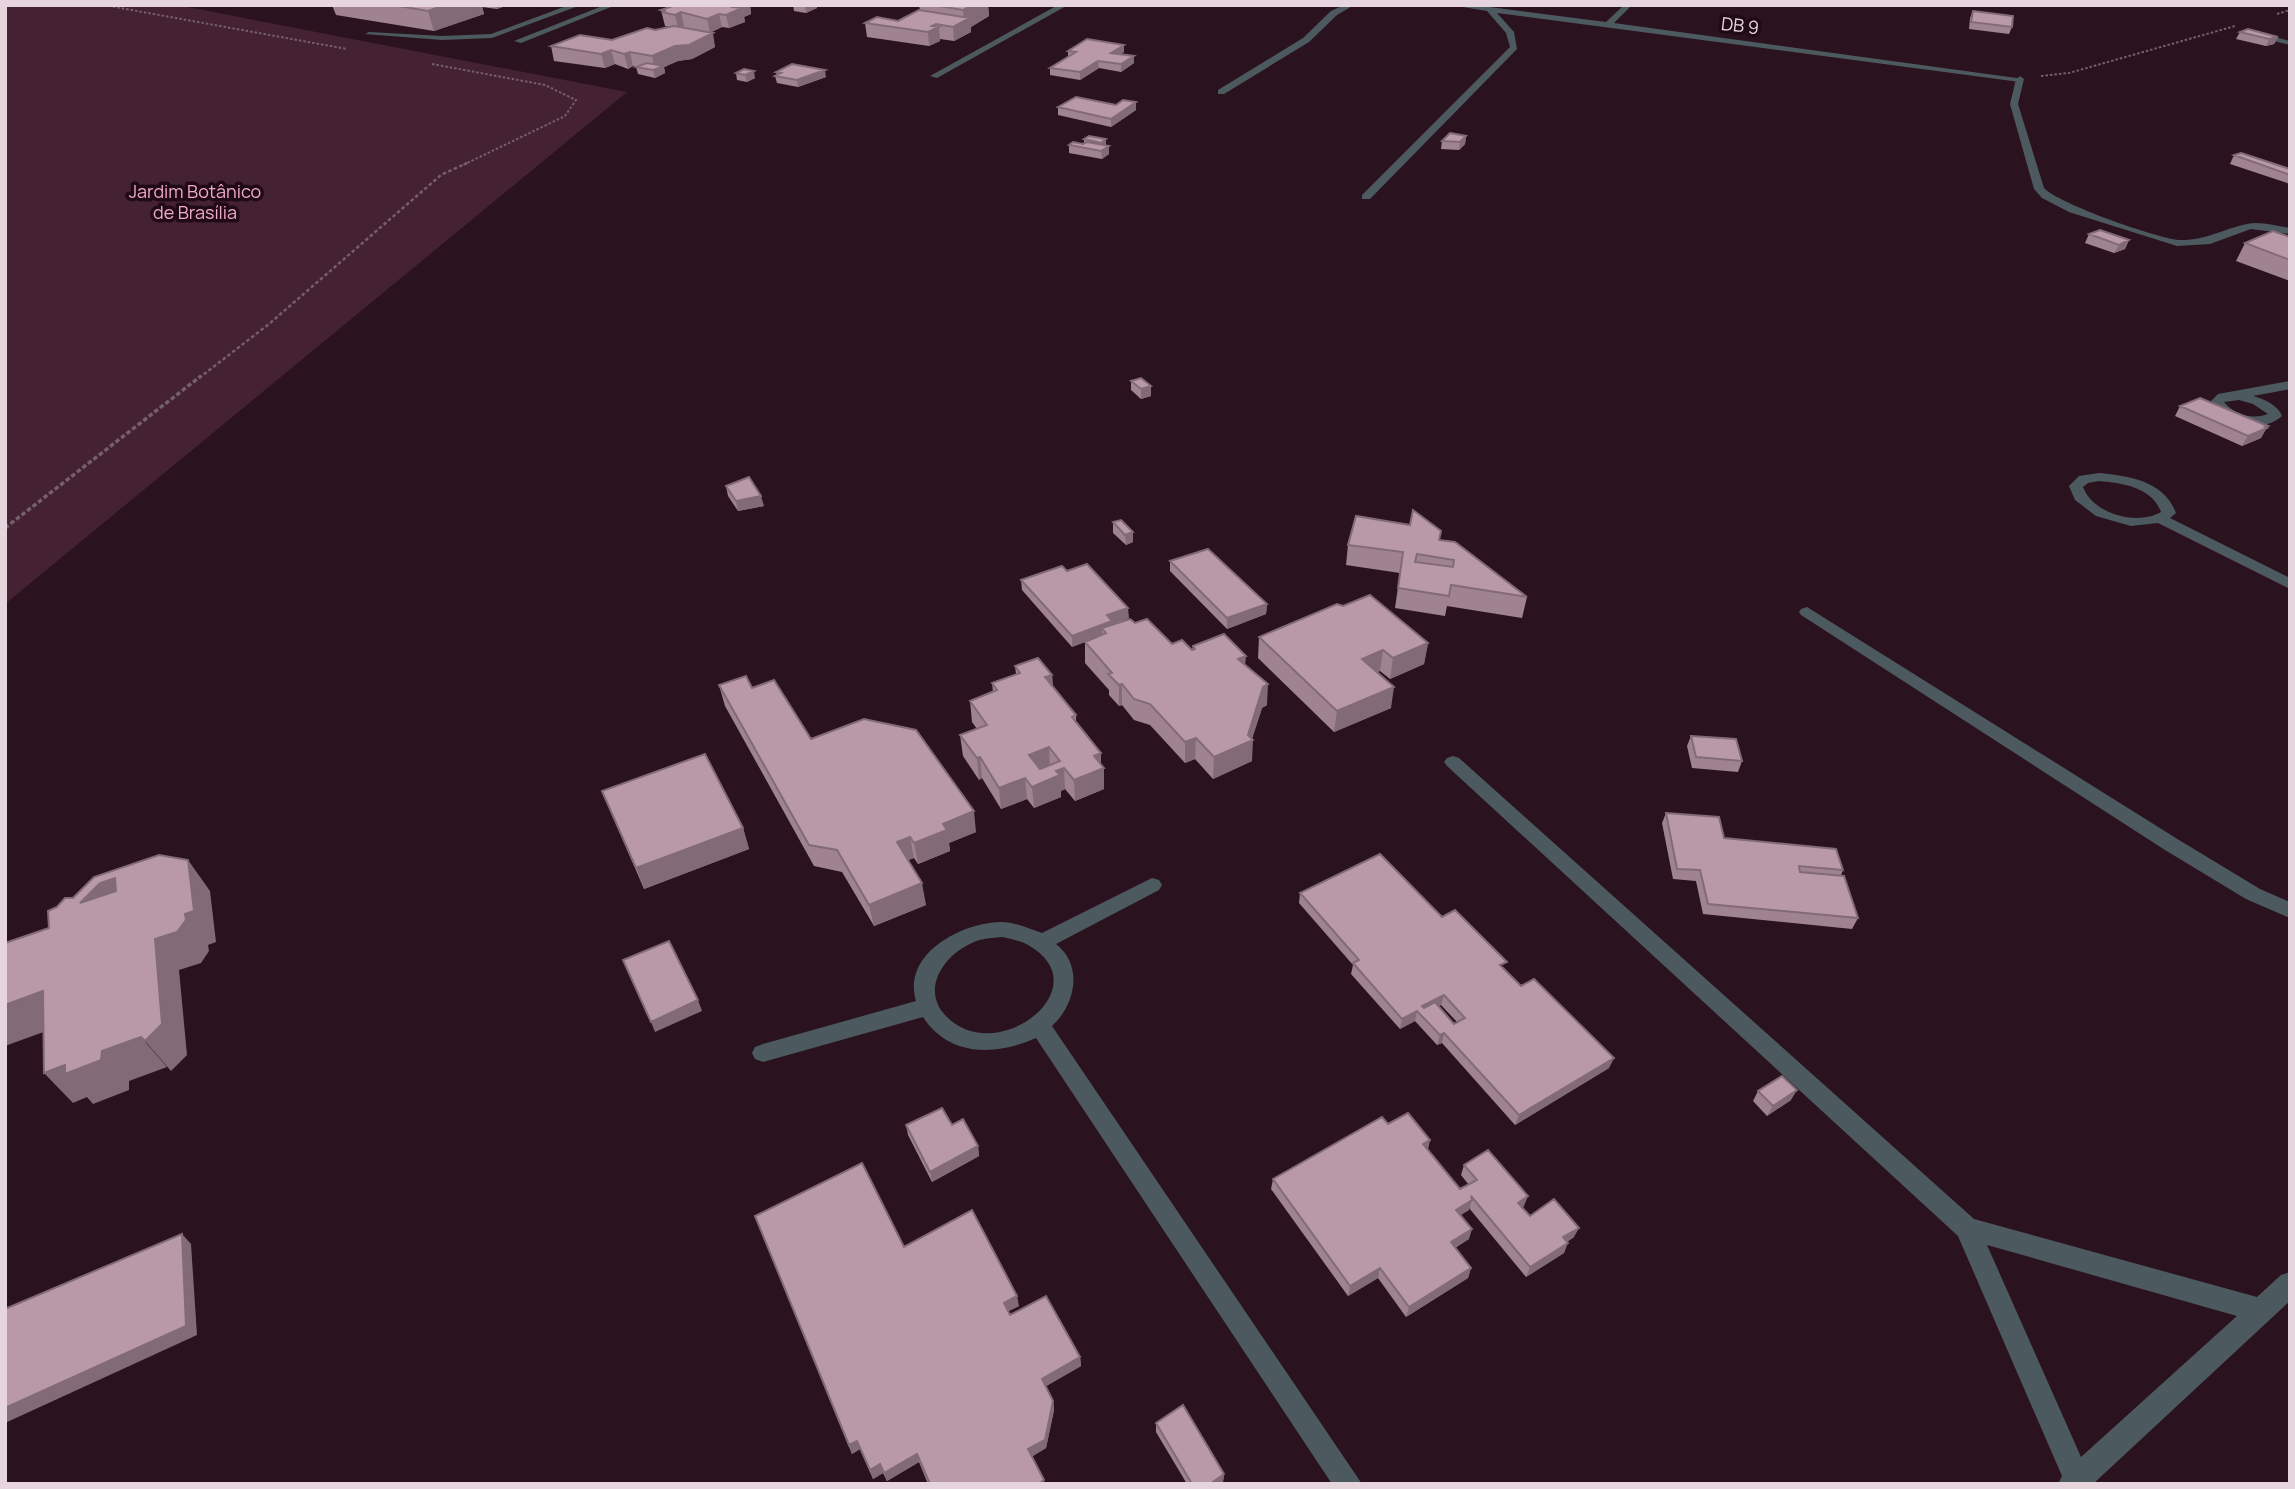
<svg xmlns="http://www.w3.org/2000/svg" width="2295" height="1489" viewBox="0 0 2295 1489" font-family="Manrope,sans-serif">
	<rect width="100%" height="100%" fill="#2a131f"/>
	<path fill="#452134" d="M5 5H177L627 92 5 604Z"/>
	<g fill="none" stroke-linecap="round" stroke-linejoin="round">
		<path stroke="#74606a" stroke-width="2" stroke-dasharray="2.5 2" stroke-linecap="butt" d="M104 5 347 49
			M2277 14 2290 10
			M432 64 545 85 576 100 565 116 463 165
			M2041 76 2069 73 2235 26"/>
		<path stroke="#74606a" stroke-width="2.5" stroke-dasharray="3.5 2.5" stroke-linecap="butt" d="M199 378 269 324 441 175 467 163"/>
		<path stroke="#74606a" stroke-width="3.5" stroke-dasharray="4.5 2.5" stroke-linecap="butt" d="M5 528 201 376"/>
		<path fill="#4c5a5f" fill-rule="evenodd" d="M1344 5H1354L1337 15 1309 42 1224 94H1218V90L1303 38 1331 11Z
			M2256 32 2290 41V45L2253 36Z
			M2020 76 2024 79 2018 104 2044 188C2059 204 2156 238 2179 240 2205 241 2223 229 2247 224 2259 221 2277 226 2290 228V234L2251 229 2210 244 2177 246 2069 212 2042 198 2034 189 2010 104 2016 79Z"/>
		<path fill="#4c5a5f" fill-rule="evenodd" d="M569 5H581L492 38 442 40 365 34 369 32 442 36 491 34Z
			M605 5H616L521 43 514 41Z
			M1058 5H1068L937 78 930 76Z
			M1451 5H1474L1606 22 1624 5H1632L1614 23 2024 79 2020 82 1497 13 1514 32 1517 49 1370 199H1362V195L1510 47 1506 33 1487 11Z
			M2290 381V389L2253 396C2264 399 2278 405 2282 416 2261 435 2224 423 2211 401L2218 394ZM2239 400 2253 404 2268 414C2252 420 2235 415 2224 402Z
			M2099 473C2130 476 2164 481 2176 513L2170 518 2290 578V589L2158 523 2131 526 2096 516 2075 500 2069 486 2079 476ZM2099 481C2122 483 2152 487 2161 512 2137 526 2093 514 2083 487L2088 483Z
			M1807 607 2179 840 2260 889 2290 902V918L2246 899 2165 850 1801 615 1799 612 1801 609Z
			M1453 756 1459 758 1974 1219 2257 1297 2281 1275 2290 1272V1301L2093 1484H2058L2062 1476 1958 1236 1447 766 1444 762 1447 758ZM1987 1245 2237 1316 2081 1457Z
			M1152 878 1159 880 1162 885 1159 890 1056 944C1084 966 1075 1005 1052 1026L1362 1484H1332L1036 1038C996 1056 949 1057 923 1017L763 1062 755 1059 752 1053 755 1047 763 1044 916 1001C902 954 961 923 1000 922 1013 921 1029 929 1042 933ZM1003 937C1011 939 1021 941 1028 945 1103 987 995 1070 945 1015 921 989 944 955 972 943 981 938 993 938 1003 937Z"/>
	</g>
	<path fill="#9f8490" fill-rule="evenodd" d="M332 5H508L497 9 482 7 484 14 434 31 336 15Z
		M676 5H750L751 14 744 17 745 22 729 28 722 27 711 32 715 47 692 59 678 61 664 67 665 73 655 78 638 74 636 67 633 66 628 69 615 64 605 68 554 61 551 46 612 40 669 27 665 26 661 10Z
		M793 5H816L817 8 806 13 794 11Z
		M919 5H988L989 16 971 27V32L954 41 940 39V41L929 46 867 37 865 23 898 21 920 10Z
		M1973 11 2012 27 2009 34 1969 29 1970 18Z
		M2240 32 2278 37 2274 44 2266 46 2236 39Z
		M1068 51 1124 52 1120 54 1134 63 1121 72 1099 68 1080 80 1050 75V68L1068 56Z
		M744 69 755 78 747 82 737 80 736 73Z
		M776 72 826 77 798 87 777 83 775 76 777 75Z
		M1116 105 1136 110 1111 127 1058 115V107Z
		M1466 136 1465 144 1459 150 1441 149 1442 141Z
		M1084 139H1106V146H1109V154L1102 159 1069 153V145L1084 144Z
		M2234 155 2290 169V184L2230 164Z
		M2089 234 2129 240 2125 249 2114 253 2085 243Z
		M2290 237V281L2236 261 2245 243Z
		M1131 381 1151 386V396L1141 399 1131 390Z
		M2180 406 2266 428 2261 438 2242 446 2175 416Z
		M726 486 764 506 738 511 728 496Z
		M1113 522 1133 542 1126 545 1113 533Z
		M1439 540 1527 597 1522 618 1447 606 1445 616 1395 608 1400 573 1346 565 1348 545Z
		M1170 561 1267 604 1266 614 1227 629 1170 571Z
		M1067 571 1129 618 1113 625 1135 623 1172 644 1192 650 1193 646 1245 665 1267 705 1262 708 1252 739V761L1213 779 1195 759 1185 763 1150 725 1134 720 1122 705 1119 706 1109 695V690L1085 663V642L1072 647 1022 590 1021 580Z
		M1259 637 1428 643 1424 664 1390 679 1380 671 1377 672 1391 708 1334 732 1258 658Z
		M1015 666 1052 675 1053 687 1076 715V722L1101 764 1104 789 1075 801 1065 789 1061 791V797L1034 808 1027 799 1001 809 982 778 979 780 963 756 960 735 977 729 972 722 970 701 993 692 992 683 1016 674Z
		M719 685 752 688 811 739 976 832 949 843 950 851 918 864 914 858 908 860 926 905 874 926 842 872 814 866 725 706Z
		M1691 736 1742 761 1738 772 1692 768 1687 746Z
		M602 791 743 828 749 849 644 889Z
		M1666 813 1724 838 1843 870 1841 875 1858 918 1852 929 1703 914 1696 881 1673 879 1662 823Z
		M1300 893 1442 917 1504 969 1521 986 1609 1068 1515 1125 1442 1043 1437 1045 1415 1021 1400 1029 1351 974 1353 965 1299 903ZM1441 1005 1457 1022 1454 1024 1439 1006Z
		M1758 1091 1791 1100 1767 1116 1753 1101Z
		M1388 1124 1430 1140 1428 1149 1460 1189 1469 1185 1461 1175 1464 1165 1524 1206 1522 1208 1530 1216 1574 1237 1567 1242 1564 1253 1526 1277 1469 1208V1210L1460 1215 1469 1239 1455 1248 1471 1268 1468 1278 1406 1317 1378 1278 1348 1296 1271 1189 1273 1179Z
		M906 1125H952L978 1146 979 1156 932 1182 908 1135Z
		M755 1216 904 1247 1019 1306 1008 1311 1010 1315 1080 1357 1081 1366 1046 1386 1053 1401 1054 1410 1046 1448 1032 1456 1044 1480V1484H928L919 1462 887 1481 883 1473 873 1479 860 1449 852 1454Z
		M1156 1423 1224 1474 1223 1482 1221 1484H1187L1156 1432Z"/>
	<path fill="#826b76" d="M445 5H482L484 14 434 31 428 11Z
		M495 5H508L497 9Z
		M736 5H750L751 14 744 17 745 22 729 28 726 15 733 7Z
		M807 5H816L817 8 806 13 805 6Z
		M972 5H988L989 16 971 27V32L954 41 953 27 964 21 963 10Z
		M681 12 684 26 678 28 675 15Z
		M719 14 722 27 710 33 707 19Z
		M936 24V28L939 27 940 41 929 46 928 32 932 26Z
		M713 33 715 47 692 59 678 61 664 67 665 73 655 78 653 70 655 69 652 56Z
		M2278 37 2274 44 2266 46 2269 39Z
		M1124 45V52L1111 60V53Z
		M611 50 615 64 605 68 601 54Z
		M630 52 633 66 628 69 624 54Z
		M1134 56V63L1121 72V64Z
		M1098 61 1099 68 1080 80V72Z
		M825 70 826 77 798 87 797 80Z
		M754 71 755 78 747 82 745 75Z
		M1136 102V110L1111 127V119Z
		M1466 136 1465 144 1459 150 1460 142Z
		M1106 139V147L1102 151 1101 143Z
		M1109 146V154L1102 159 1101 151Z
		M2129 240 2125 249 2114 253 2119 245Z
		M1151 386V396L1141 399V389Z
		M2268 426 2261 438 2242 446 2248 436Z
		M761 496 764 506 738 511 736 501Z
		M1133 532V542L1126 545 1125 535Z
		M1267 604 1266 614 1227 629V618Z
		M1128 608 1129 618 1112 624 1113 632 1102 628V635L1072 647V636L1107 615Z
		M1428 643 1424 664 1390 679 1393 658Z
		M1383 650 1380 671 1359 680 1362 659Z
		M1246 656 1244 677 1238 659Z
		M1052 675 1053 696 1045 677Z
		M1122 684V705L1119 706V685Z
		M1268 684 1267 705 1262 708 1251 741 1253 740 1252 761 1213 779 1214 757 1248 735 1263 687Z
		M1394 687 1391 708 1334 732 1337 711Z
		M1196 738 1195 759 1185 763V742Z
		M1049 747 1050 768 1031 776 1029 755Z
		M1101 753V769L1104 768V789L1075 801 1074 780 1094 756Z
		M980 757 982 778 979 780 977 758Z
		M1064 768 1065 789 1061 791V797L1034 808 1032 787 1056 771Z
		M1025 778 1027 799 1001 809 999 788Z
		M974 811 976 832 949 843 950 851 918 864 914 843 943 824Z
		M743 828 749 849 644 889 636 868Z
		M910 837 914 858 901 863 897 842Z
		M188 860 210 891 216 942 208 945 209 951 201 963 179 970 187 1055 171 1071 145 1041 155 939 185 914Z
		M115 878 139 909 80 903 100 883Z
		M922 883 926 905 874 926 869 905Z
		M43 991 71 1022 5 1046V1005Z
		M1444 995 1441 1005 1422 1015V1006Z
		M698 1000 702 1011 655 1032 651 1022Z
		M1417 1011 1415 1021 1400 1029 1402 1019Z
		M1444 1033 1442 1043 1437 1045 1440 1035Z
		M141 1037 167 1067 129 1081V1090L93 1104 87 1097 73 1103 44 1073Z
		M1614 1058 1609 1068 1515 1125 1519 1115Z
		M1797 1090 1791 1100 1767 1116 1773 1106Z
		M1430 1140 1427 1150 1423 1144Z
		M978 1146 979 1156 932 1182 930 1172Z
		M1528 1196 1524 1206 1514 1213 1518 1203Z
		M1472 1200 1469 1210 1453 1220 1456 1210Z
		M1579 1228 1574 1237 1559 1247 1563 1237Z
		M1472 1229 1469 1239 1448 1252 1451 1242Z
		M182 1234 191 1244 197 1335 5 1423V1408Z
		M1568 1243 1564 1253 1526 1277 1530 1267Z
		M1380 1268 1378 1278 1348 1296 1350 1286Z
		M1471 1268 1468 1278 1406 1317 1409 1307Z
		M1017 1296 1019 1306 1005 1313 1004 1303Z
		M1080 1357 1081 1366 1043 1388 1042 1379Z
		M1053 1401 1054 1410 1046 1448 1030 1458 1028 1449Z
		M857 1441 860 1449 852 1454 849 1445Z
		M917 1454 919 1462 887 1481 884 1473Z
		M880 1464 883 1473 873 1479 870 1470Z
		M1224 1474 1223 1482 1221 1484H1210Z"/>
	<path fill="#b999a8" stroke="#826b76" stroke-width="2" fill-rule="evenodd" d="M393 5H445L428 11Z
		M676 5H736L733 7 742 8 726 15 719 14 707 19 681 12 675 15 662 12 666 11 661 10Z
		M933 5H972L963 10Z
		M919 10 970 18 953 27 936 24 932 26 939 27 928 32 865 23 877 17 898 21Z
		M1973 11 2013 16 2012 27 1971 22Z
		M674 26 713 33 689 45 675 46 652 56 630 52 624 54 611 50 601 54 551 46 580 35 612 40 647 28 655 30Z
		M2248 29 2278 37 2269 39 2240 32Z
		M1087 39 1124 45 1111 53 1134 56 1121 64 1098 61 1080 72 1050 68 1076 52 1068 51Z
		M647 63 664 66 653 70 636 67Z
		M792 64 825 70 797 80 775 76 781 73 776 72Z
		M744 69 754 71 745 75 736 73Z
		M1076 97 1116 105 1123 100 1136 102 1111 119 1058 107Z
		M1450 133 1466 136 1460 142 1442 141Z
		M1089 136 1106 139 1101 143 1084 139Z
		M1073 142 1083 144 1087 142 1109 146 1101 151 1069 145Z
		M2241 153 2290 169V175L2234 155Z
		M2100 230 2129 240 2119 245 2089 234Z
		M2273 231 2290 237V260L2245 243Z
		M1141 378 1151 386 1141 389 1131 381Z
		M2200 398 2268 426 2265 427 2267 428 2248 436 2180 406Z
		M749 477 761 496 736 501 726 486Z
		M1413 510 1441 531 1439 540 1455 542 1527 597 1451 585 1449 596 1398 588 1403 552 1348 545 1356 516 1410 525ZM1417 554 1454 560 1453 567 1415 562Z
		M1121 520 1133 532 1125 535 1113 522Z
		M1208 549 1267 604 1227 618 1170 561Z
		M1087 564 1128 608 1107 615 1112 621 1072 636 1021 580 1062 566 1067 571Z
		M1370 595 1428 643 1393 658 1383 650 1362 659 1394 687 1337 711 1259 637 1337 604 1343 606Z
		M1130 619 1135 623 1147 619 1172 644 1182 640 1192 650 1195 649 1193 646 1224 634 1246 656 1238 659 1268 684 1263 687 1248 735 1253 740 1214 757 1196 738 1185 742 1150 704 1134 699 1122 684 1119 685 1108 674 1112 673 1085 642 1106 633 1102 628Z
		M1038 658 1052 675 1045 677 1076 715 1072 717 1101 753 1094 756 1104 768 1074 780 1064 768 1056 771 1060 775 1032 787 1025 778 999 788 980 757 977 758 960 735 987 725 970 701 997 690 992 683 1020 673 1015 666ZM1049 747 1060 761 1040 769 1029 755Z
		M746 676 752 688 774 680 811 739 864 719 916 730 974 811 943 824 947 830 914 843 910 837 897 842 922 883 869 905 837 850 809 845 719 685Z
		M1691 736 1736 739 1742 761 1696 757Z
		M705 754 743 828 636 868 602 791Z
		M1666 813 1719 817 1724 838 1836 849 1843 870 1799 866 1800 872 1844 876 1858 918 1708 904 1700 870 1677 869Z
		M1380 854 1442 917 1455 910 1507 962 1500 965 1521 986 1534 979 1614 1058 1519 1115 1444 1033 1440 1035 1417 1011 1402 1019 1353 963 1359 960 1300 893ZM1444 995 1465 1018 1454 1024 1435 1002 1424 1008 1422 1006Z
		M159 855 188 860 194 911 185 914 186 920 177 932 155 939 162 1024 145 1041 141 1037 102 1051 101 1060 65 1074V1065L44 1073 43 991 5 1005V943L49 928 48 911 57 907 65 898H73L94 877ZM115 878 116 891 80 903 100 883Z
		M669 941 698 1000 651 1022 623 960Z
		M1782 1076 1797 1090 1773 1106 1758 1091Z
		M942 1108 952 1125 963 1119 978 1146 930 1172 906 1125Z
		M1408 1113 1430 1140 1423 1144 1460 1189 1477 1180 1464 1165 1488 1150 1528 1196 1518 1203 1530 1216 1554 1199 1579 1228 1563 1237 1568 1243 1530 1267 1471 1196 1472 1200 1456 1210 1472 1229 1451 1242 1471 1268 1409 1307 1380 1268 1350 1286 1273 1179 1382 1117 1388 1124Z
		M862 1163 904 1247 972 1210 1017 1296 1004 1303 1010 1315 1046 1296 1080 1357 1042 1379 1053 1401 1045 1440 1028 1449 1044 1480 1038 1484H930L917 1454 884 1473 880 1464 870 1470 857 1441 849 1445 755 1216Z
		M182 1234 186 1326 5 1408V1309Z
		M1183 1405 1224 1474 1210 1484H1192L1156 1423Z"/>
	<g text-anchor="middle" stroke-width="7" stroke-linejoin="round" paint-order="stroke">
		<g font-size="18" fill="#e6d5dd" stroke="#200a16">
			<text transform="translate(1740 26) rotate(7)" y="6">DB 9</text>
		</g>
		<g font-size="18" fill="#f0aacc" stroke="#200a16">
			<text x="195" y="198">Jardim Botânico<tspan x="195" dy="21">de Brasília</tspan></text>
		</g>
	</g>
	<rect width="2295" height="1489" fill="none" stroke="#e6d5dd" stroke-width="14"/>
</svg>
